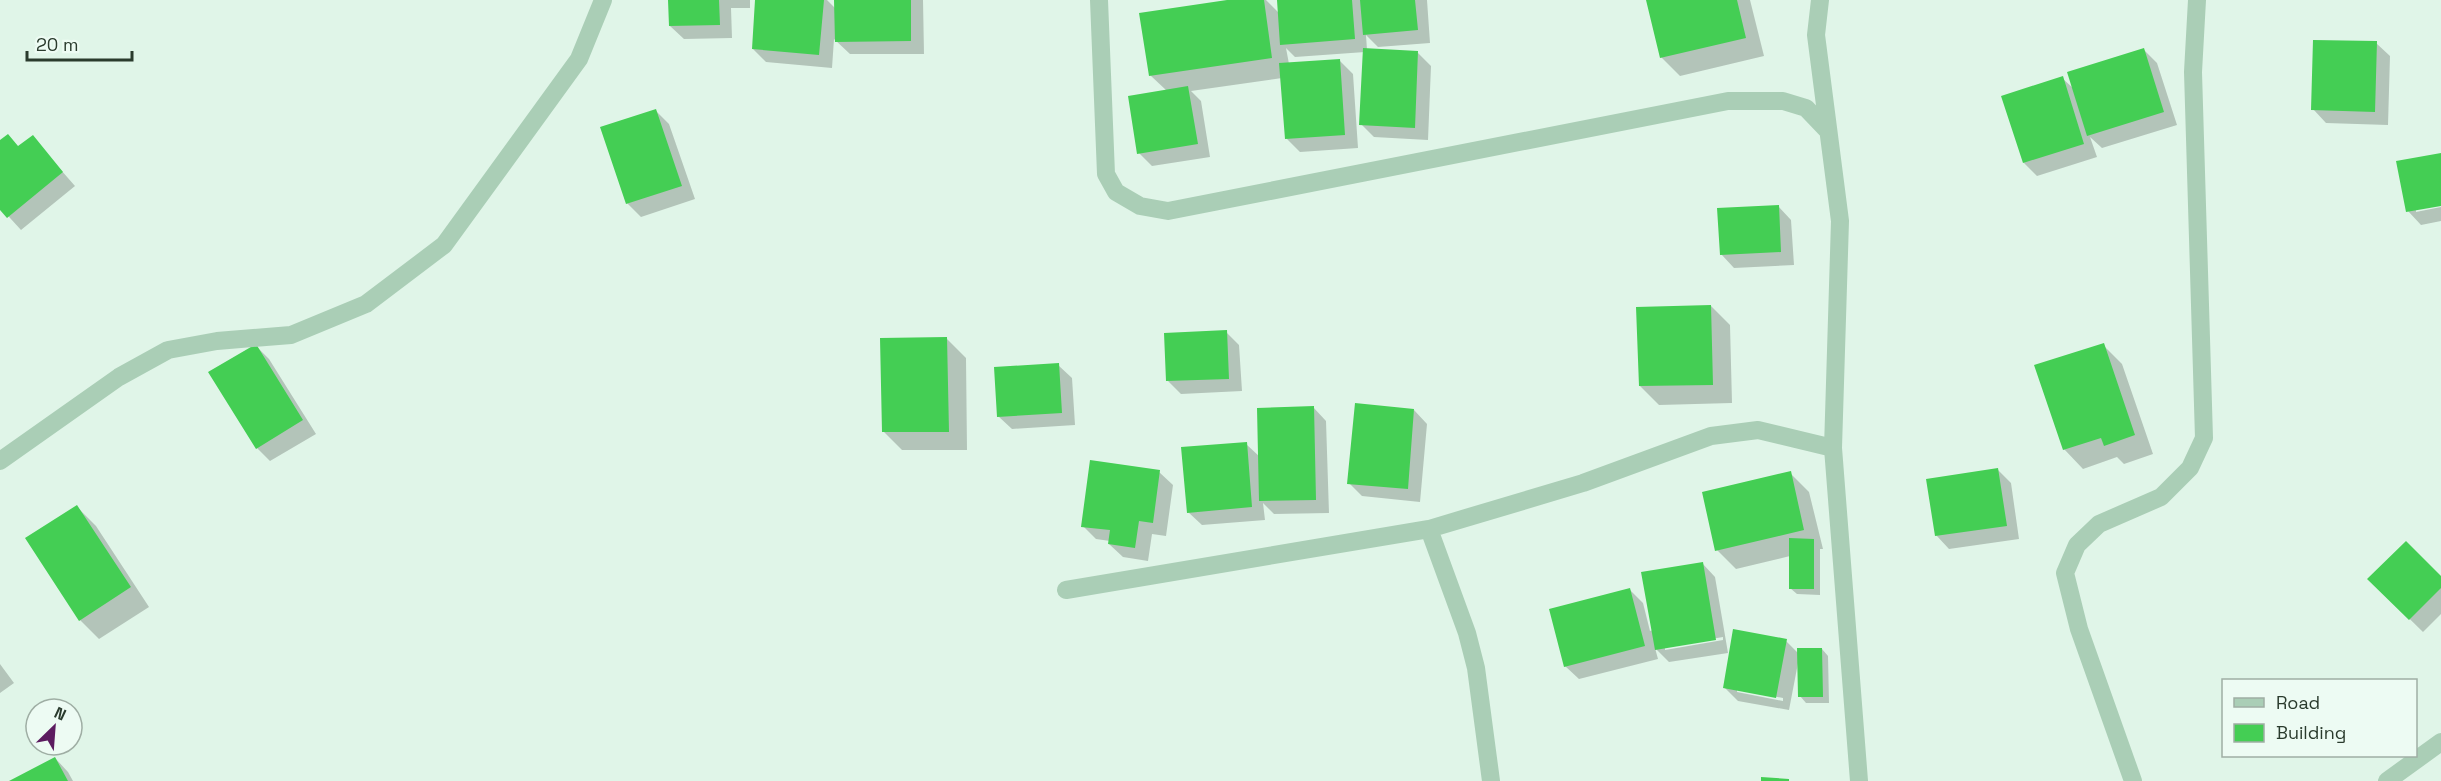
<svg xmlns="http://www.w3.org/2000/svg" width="2441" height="781" viewBox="0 0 2441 781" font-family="'Space Grotesk',sans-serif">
	<rect width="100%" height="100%" fill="#e0f5e8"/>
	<path fill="#0003" fill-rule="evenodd" d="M670 0H750V8H731L732 38 684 39 670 26Z
		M757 0H827L836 9V0H923L924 54H850L834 39 832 68 766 62 753 49Z
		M1237 0H1266L1280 14 1279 0H1427L1430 43 1378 47 1366 35 1367 50 1418 53 1431 66 1428 140 1374 137 1361 124 1365 52 1295 57 1286 48 1289 64 1339 60 1353 74 1358 148 1300 152 1287 139 1282 78 1191 91 1201 101 1210 157 1152 166 1139 153 1167 91 1150 75Z
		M1647 0H1750L1764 56 1680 76 1661 57Z
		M2376 43 2390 56 2388 125 2326 123 2313 109Z
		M2143 49 2157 63 2177 125 2102 148 2090 137 2097 157 2037 176 2024 163 2062 78 2074 89Z
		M655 110 669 124 695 199 641 217 627 203Z
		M32 137 75 186 21 230 0 207V142L19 147Z
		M2441 155V204L2416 209V212L2441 207V221L2421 225 2408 211Z
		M1778 206 1791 220 1794 265 1734 268 1721 254Z
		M1711 306 1730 325 1732 403 1659 405 1640 386Z
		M1226 332 1239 345 1242 391 1181 394 1168 381Z
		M947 339 966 358 967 450H902L883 431Z
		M2103 345 2122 364 2153 454 2124 464 2117 457 2083 469 2064 449Z
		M256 346 269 359 316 434 270 461 257 448Z
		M1058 365 1072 378 1075 425 1012 429 998 416Z
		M1313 407 1326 421 1329 513 1274 514 1263 503 1265 520 1202 525 1188 512 1246 444 1260 457Z
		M1414 410 1427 424 1420 502 1362 496 1349 483Z
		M1998 470 2011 483 2019 539 1949 549 1936 535Z
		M1159 472 1173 485 1166 536 1152 534 1148 561 1123 557 1109 544 1110 541 1096 539 1083 526Z
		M1790 473 1809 492 1823 549H1820V595L1797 594 1790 588V556L1736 569 1717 550Z
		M77 507 96 526 149 607 99 639 80 620Z
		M1702 563 1715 577 1728 653 1669 662 1655 648 1658 659 1579 679 1565 666 1630 590 1643 603 1650 631 1653 630ZM1723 637V640L1665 650V647Z
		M2441 578V614L2423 632 2369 579Z
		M1786 641 1799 654 1822 649 1828 656 1829 703H1806L1800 696 1798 663 1789 710 1738 701 1724 687ZM1737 689 1783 698V701L1737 692Z
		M0 664 14 683 0 693Z
		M55 758 68 772 73 781H12Z"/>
	<path fill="#44ce54" d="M668 0H719L720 25 669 26Z
		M755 0H824L819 55 752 49Z
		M834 0H911V41L835 42Z
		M1227 0H1264L1272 58 1149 76 1139 13Z
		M1277 0H1352L1355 39 1280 45Z
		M1360 0H1415L1418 30 1363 35Z
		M1646 0H1737L1746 38 1660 58Z
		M2313 40 2377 41 2375 112 2311 110Z
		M1363 48 1418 51 1415 128 1359 125Z
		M2144 48 2164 112 2087 136 2067 72Z
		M1340 59 1345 135 1285 139 1279 63Z
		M2063 76 2084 144 2023 163 2001 96Z
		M1188 86 1198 144 1137 154 1128 96Z
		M656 109 682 186 626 204 600 127Z
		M8 134 18 146 33 135 63 172 7 218 0 210V140Z
		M2441 153V206L2406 212 2396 161Z
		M1779 205 1781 252 1720 255 1717 208Z
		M1711 305 1713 385 1639 386 1636 307Z
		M1227 330 1229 379 1166 381 1164 333Z
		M947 337 949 432H882L880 338Z
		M2104 343 2135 435 2104 446 2101 438 2063 450 2034 365Z
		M256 344 303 420 256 449 208 372Z
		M1059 363 1062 413 997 417 994 367Z
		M1355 403 1414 409 1408 489 1347 484Z
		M1314 406 1316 500 1259 501 1257 408Z
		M1247 442 1252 507 1187 513 1181 447Z
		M1090 460 1160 470 1153 523 1139 521 1135 548 1108 544 1110 530 1081 527Z
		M1998 468 2007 526 1935 536 1926 479Z
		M1791 471 1804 530 1715 551 1702 492Z
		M77 505 131 587 79 621 25 538Z
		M1789 538 1814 539V589H1789Z
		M2406 541 2441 576V588L2409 620 2367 579Z
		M1703 562 1716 640 1655 650 1641 572Z
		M1630 588 1645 646 1564 667 1549 609Z
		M1733 629 1787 639 1776 698 1723 688Z
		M1797 648H1822L1823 697H1798Z
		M55 757 68 781H9Z
		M1761 777 1789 779V781H1761Z"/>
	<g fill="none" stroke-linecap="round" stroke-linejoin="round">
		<path stroke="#aaceb6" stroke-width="18" d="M1099 0 1106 174 1116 192 1140 206 1168 211 1728 101H1783L1806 108 1828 131
			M1820 0 1816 35 1840 221 1833 448 1859 781
			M0 461 119 377 168 350 217 341 291 335 366 304 444 245 579 59 603 0
			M1429 529 1467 633 1476 668 1491 781
			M1066 590 1429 529 1583 483 1711 436 1758 430 1833 448
			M2133 781 2079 629 2065 573 2077 545 2099 524 2161 497 2190 468 2204 438 2193 72 2197 0
			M2387 781 2441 742"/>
	</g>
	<rect x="2222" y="679" width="195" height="78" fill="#edfbf3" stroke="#9faea4" stroke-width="1.5"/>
	<rect x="2234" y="698" width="30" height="9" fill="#aaceb6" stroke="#9faea4" stroke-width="1.5"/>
	<text x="2276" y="709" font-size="18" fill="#2a3b2d">Road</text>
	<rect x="2234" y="724" width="30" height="18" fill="#44ce54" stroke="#9faea4" stroke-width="1.5"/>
	<text x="2276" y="739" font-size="18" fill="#2a3b2d">Building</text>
	<g transform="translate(54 727) rotate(25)"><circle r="28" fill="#edfbf3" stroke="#9faea4" stroke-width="1.5"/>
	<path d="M0-4.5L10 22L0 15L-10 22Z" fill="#5c1c60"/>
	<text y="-9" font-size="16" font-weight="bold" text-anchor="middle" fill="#2a3b2d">N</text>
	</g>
	<path d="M27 51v9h105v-9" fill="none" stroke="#2a3b2d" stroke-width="3"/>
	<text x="36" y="51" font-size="18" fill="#2a3b2d" stroke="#edfbf3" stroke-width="4.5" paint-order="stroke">20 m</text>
</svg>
